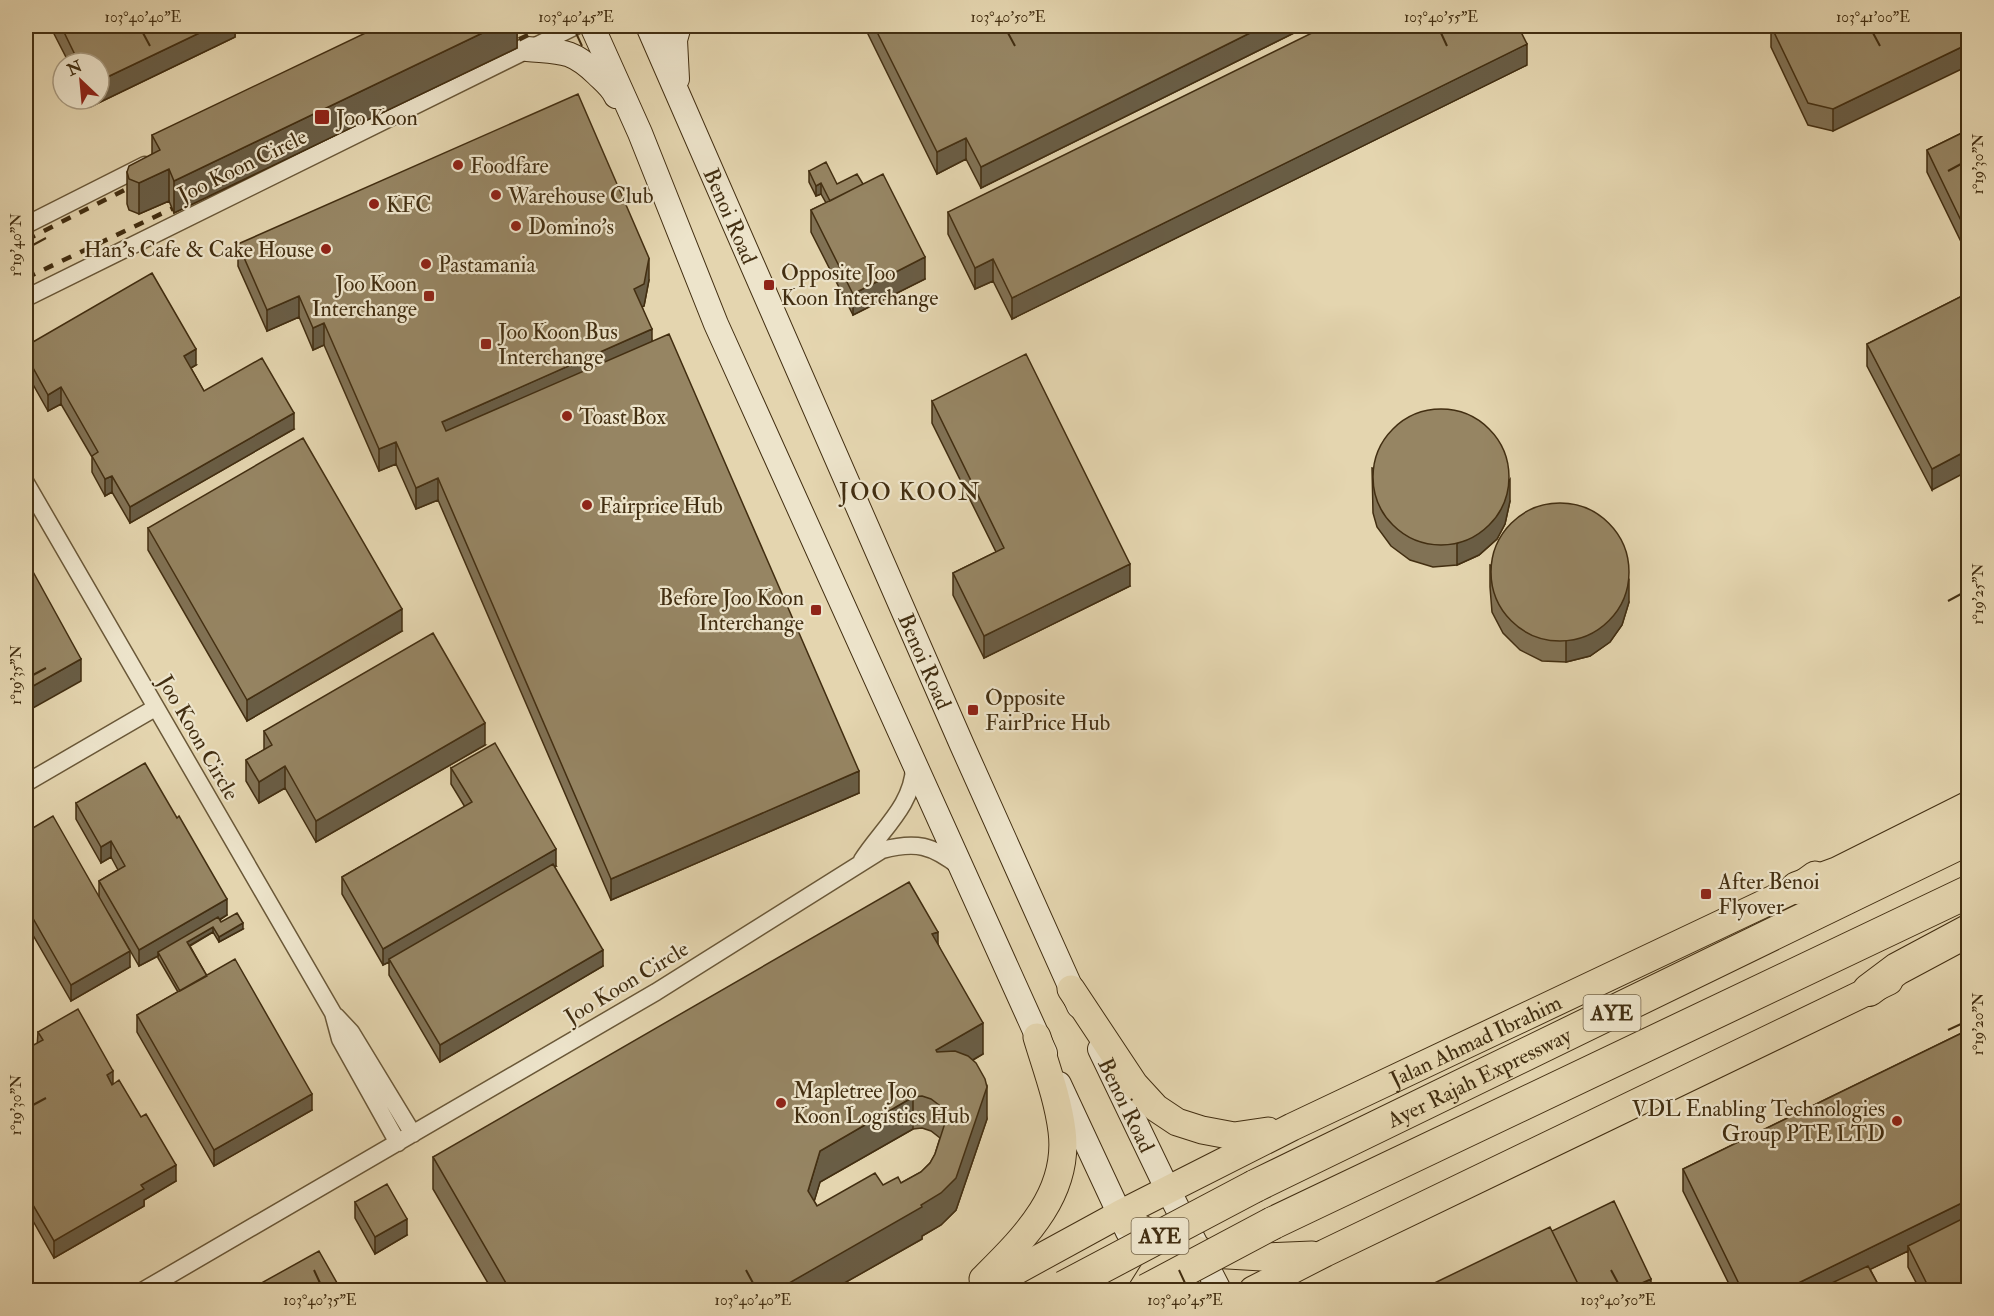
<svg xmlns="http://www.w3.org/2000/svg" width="1994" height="1316" viewBox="0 0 1994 1316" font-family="'IM FELL Double Pica',serif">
	<rect width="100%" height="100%" fill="#e4d5af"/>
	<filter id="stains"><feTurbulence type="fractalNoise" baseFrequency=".00333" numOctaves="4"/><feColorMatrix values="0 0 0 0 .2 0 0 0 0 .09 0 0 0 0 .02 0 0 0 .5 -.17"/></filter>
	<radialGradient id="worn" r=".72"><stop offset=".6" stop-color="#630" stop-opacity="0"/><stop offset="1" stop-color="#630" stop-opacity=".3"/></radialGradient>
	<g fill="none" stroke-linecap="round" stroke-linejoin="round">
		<g stroke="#6a5838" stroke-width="19">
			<path id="street" d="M26 225 145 165
				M26 298 576 26
				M26 483 333 1013 340 1039 398 1143
				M26 783 155 708
				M862 860C881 830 913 805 914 767
				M336 1016 351 1032 413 1134
				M144 1290 656 992 882 850C916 841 932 845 960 867"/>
		</g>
		<g stroke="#422e11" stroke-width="26">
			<g id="secondary">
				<path d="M592 26 640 133 716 324 1045 1053"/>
				<path id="s1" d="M648 26 962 745 1079 1006"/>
				<path d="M527 49C561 52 571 49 597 74 604 81 612 87 616 96"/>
				<path d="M677 79 675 40 679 26"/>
				<path id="s2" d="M1100 1049 1162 1178 1219 1290"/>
				<path d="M1059 1084 1128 1232"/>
			</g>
		</g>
		<g stroke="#422e11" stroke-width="29">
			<g id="primary">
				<path d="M1071 989 1134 1084 1156 1108 1177 1122 1202 1130 1234 1136 1268 1131"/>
				<path d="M1123 1221 1170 1241 1211 1254 1262 1257 1312 1255"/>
				<path d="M983 1279C1024 1238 1070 1194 1062 1131 1058 1099 1046 1067 1037 1037"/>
				<path id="s3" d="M981 1290 1120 1214 1292 1127 1797 888 1815 875"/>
				<path d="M1142 1290 1165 1253 1177 1226"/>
				<path d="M1253 1290 1325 1253 1889 981"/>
			</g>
		</g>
		<g stroke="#422e11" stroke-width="34">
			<g id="highway">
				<path d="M1797 888 1838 873 1968 808"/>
				<path d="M1869 990 1897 969 1968 931"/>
				<path id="s4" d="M1255 1186 1968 839"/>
				<path d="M1273 1223 1968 892"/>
			</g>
		</g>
		<use href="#street" stroke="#ede4cb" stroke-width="16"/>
		<use href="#secondary" stroke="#ede4cb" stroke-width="24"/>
		<use href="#primary" stroke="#e4d5af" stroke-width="27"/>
		<use href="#highway" stroke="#e4d5af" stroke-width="32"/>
		<path stroke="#422e11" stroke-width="4.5" stroke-dasharray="10 10" stroke-linecap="butt" d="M501 48 547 26
			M26 240 142 181
			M26 278 186 202"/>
		<g stroke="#422e11" stroke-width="34" stroke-linecap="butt">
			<path id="highway-bridge" d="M1064 1287 1255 1186
				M1147 1290 1273 1223"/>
		</g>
		<use href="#highway-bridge" stroke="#e4d5af" stroke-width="32"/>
	</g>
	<path fill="#817255" stroke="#422e11" stroke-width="1.5" fill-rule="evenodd" d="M50 26H235V37L90 107 86 99H99V63H69Z
		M864 26H1308L981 188 966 159 937 174Z
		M1771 26H1968L1833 131 1808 125 1771 47Z
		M517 30V48L174 213 169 201 139 214 129 210 127 204V172L152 154V135Z
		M1527 65 1012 319 993 281 975 289 948 234V212Z
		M1968 130V256L1927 172V150Z
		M809 171 837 184H863L925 279 853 315 811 232V210L826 203 821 194 816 196 809 182Z
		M238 244 649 280 644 306 642 307 652 341 859 793 611 900 438 500 416 509 396 464 379 471 324 345 313 350 299 317 267 331 238 266Z
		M1968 293 1932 490 1867 366V344Z
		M26 346 196 365 191 368 204 391 294 429 130 523 112 492 105 496 92 472V457L61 404 48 411 26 372Z
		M932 401 1130 586 984 658 953 595V573L996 552 932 423Z
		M1372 468 1510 501 1505 524 1497 539 1479 555 1457 565 1433 567 1410 560 1391 546 1377 527 1373 513Z
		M148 528 402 631 247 721 148 550Z
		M1490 565 1629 602 1622 625 1610 642 1590 656 1566 662 1542 661 1520 650 1503 633 1492 612 1490 587Z
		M264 731 485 745 316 842 285 788 259 803 246 781V760L264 750Z
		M451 768 556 866H554L603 966 440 1062 389 975V962L383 965 342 894V877L465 807 451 784Z
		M76 803 227 915 220 920 221 922 243 929 219 942 213 932 190 946 207 976 312 1110 214 1166 137 1032V1015L178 992 158 958V956L139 966 109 914 130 967 71 1001 26 923V832L99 897V881L118 870 111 857 101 863 76 819Z
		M938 944 983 1054 973 1060 987 1119 956 1210 941 1225 922 1236V1239L832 1290H492L433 1189V1157ZM922 1128 931 1131 940 1138 935 1154 930 1163 921 1172 901 1183 883 1185 817 1206 814 1201 820 1182 913 1129Z
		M1968 1030V1290H1920L1908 1267V1251L1870 1269 1881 1290H1732L1683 1191V1169Z
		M38 1032 113 1084 176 1181 144 1200V1206L54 1258 33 1221 26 1225Z
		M355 1202 407 1235 375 1254 355 1218Z"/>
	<path fill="#695d45" stroke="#422e11" stroke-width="1.5" d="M214 26H235V37L90 107V99H99V81Z
		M280 26H292L280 32Z
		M497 26H526L517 30V48L174 213V181Z
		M1264 26H1308L981 188V167Z
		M1527 44V65L1012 319V298Z
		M1968 44V66L1833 131V109Z
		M966 138V159L937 174V152Z
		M169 169V201L139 214V183Z
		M821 183V194L816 196V186Z
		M925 257V279L853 315V294Z
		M649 258V280L644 306 634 310V289Z
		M993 259V281L975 289V268Z
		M299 296V317L267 331V310Z
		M324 323V345L313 350V328Z
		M652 329V350L442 443V422Z
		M196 349V365L184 372V356Z
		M61 387V404L48 411V395Z
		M294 413V429L130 523V507Z
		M396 442V464L379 471V449Z
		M1968 450V471L1932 490V469Z
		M112 476V492L105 496V479Z
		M438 478V500L416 509V488Z
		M1510 479V501L1505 524 1497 539 1479 555 1457 565V544Z
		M1130 564V586L984 658V636Z
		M1629 580V602L1622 625 1610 642 1590 656 1566 662V641Z
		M402 609V631L247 721V700Z
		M81 659V681L26 712V690Z
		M485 723V745L316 842V821Z
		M285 766V788L259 803V782Z
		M859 771V793L611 900V879Z
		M111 841V857L101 863V847Z
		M556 849V866L390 961 389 959V962L383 965V949Z
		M227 899V915L159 955 158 952V956L139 966V950Z
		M243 923V929L219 942V937Z
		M213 927V932L187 947V942Z
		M938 932V963L932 934Z
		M603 950V966L440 1062V1045Z
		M130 951V967L71 1001V985Z
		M32 1008V1024L26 1028V1011Z
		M983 1023V1054L936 1081V1050Z
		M113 1071V1087L107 1075Z
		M987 1087V1119L956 1210 941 1225 922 1236V1239L832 1290H777L921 1205Z
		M312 1094V1110L214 1166V1150Z
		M913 1097V1129L820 1182 808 1222V1191L820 1151Z
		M176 1165V1181L144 1200V1206L54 1258V1241L141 1185Z
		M1968 1200V1221L1908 1246V1251L1828 1290H1784Z
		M33 1205V1221L26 1225V1209Z
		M407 1219V1235L375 1254V1237Z
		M1651 1279V1290H1626Z"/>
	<path fill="#968563" stroke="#422e11" stroke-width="1.5" fill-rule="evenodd" d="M61 26H214L99 81V63H79Z
		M380 26H497L174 181 169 169 139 183 129 179 127 172 129 166 160 150 152 135Z
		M874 26H1264L981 167 966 138 937 152Z
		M1326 26H1518L1527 44 1012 298 993 259 975 268 948 212Z
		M1771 26H1968V44L1833 109 1808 103Z
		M578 94 649 258 644 284 634 289 652 329 442 422 446 431 669 334 859 771 611 879 438 478 416 488 396 442 379 449 324 323 313 328 299 296 267 310 238 244Z
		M1968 130V235L1927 150Z
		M826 162 837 184 857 174 863 184 830 201 821 183 816 186 809 171Z
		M883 174 925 257 853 294 811 210Z
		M152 273 196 349 184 356 204 391 262 358 294 413 130 507 112 476 105 479 92 456 98 452 61 387 48 395 26 355V346Z
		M1968 293V450L1932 469 1867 344Z
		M1026 354 1130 564 984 636 953 573 1004 548 932 401Z
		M1373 477a68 68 0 1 1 136 0a68 68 0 1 1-136 0Z
		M303 438 402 609 247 700 148 528Z
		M1491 572a69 69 0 1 1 138 0a69 69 0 1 1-138 0Z
		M26 559 81 659 26 690Z
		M433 633 485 723 316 821 285 766 259 782 246 760 272 745 264 731Z
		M495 743 556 849 383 949 342 877 472 802 451 768Z
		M145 763 177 818 179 816 227 899 139 950 99 881 125 866 111 841 101 847 76 803Z
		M53 816 130 951 71 985 26 906V832Z
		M553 864 603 950 440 1045 389 959Z
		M909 882 938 932 932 934 983 1023 936 1050 937 1052 955 1051 968 1056 976 1063 985 1079 987 1087 956 1178 941 1193 921 1205 922 1207 777 1290H510L433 1157ZM922 1096 931 1099 939 1105 943 1114 945 1123 935 1154 930 1163 921 1172 901 1183 898 1177 883 1185 875 1173 817 1206 808 1191 820 1151 913 1097Z
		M237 913 243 923 219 937 213 927 187 942 207 976 180 991 158 952 218 917 221 922Z
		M235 959 312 1094 214 1150 137 1015Z
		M26 996 32 1008 26 1011Z
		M78 1009 113 1071 107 1075 112 1085 119 1080 141 1117 146 1114 176 1165 141 1185 144 1189 54 1241 33 1205 26 1209V1049L43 1040 38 1032Z
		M1968 1030V1200L1784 1290H1742L1683 1169Z
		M387 1184 407 1219 375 1237 355 1202Z
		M1614 1201 1651 1279 1626 1290H1581L1552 1231Z
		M1968 1216V1290H1930L1908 1246Z
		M1550 1227 1581 1290H1420Z
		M319 1251 341 1290H249Z
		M1868 1266 1881 1290H1817Z"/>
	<path fill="none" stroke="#422e11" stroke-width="2" d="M143 33 150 46M576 33 582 46M1008 33 1015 46M1441 33 1447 46M1873 33 1880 46M1948 171 1961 164M33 245 46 238M1948 601 1961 594M33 675 46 668M1948 1030 1961 1024M33 1105 46 1098M314 1270 320 1283M746 1270 753 1283M1179 1270 1185 1283M1611 1270 1618 1283"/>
	<g fill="#8f2418" stroke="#ede4cb" stroke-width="2">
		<rect x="314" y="109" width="16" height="16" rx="3"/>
		<circle cx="458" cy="165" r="6"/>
		<circle cx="496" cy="195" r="6"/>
		<circle cx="374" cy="204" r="6"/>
		<circle cx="516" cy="226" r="6"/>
		<circle cx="326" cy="249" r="6"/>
		<circle cx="426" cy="264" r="6"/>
		<rect x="763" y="279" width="12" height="12" rx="3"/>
		<rect x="423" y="290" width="12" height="12" rx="3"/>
		<rect x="480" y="338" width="12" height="12" rx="3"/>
		<circle cx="567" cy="416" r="6"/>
		<circle cx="587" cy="505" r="6"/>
		<rect x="810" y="604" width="12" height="12" rx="3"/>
		<rect x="967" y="704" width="12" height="12" rx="3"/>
		<rect x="1700" y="888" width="12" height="12" rx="3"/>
		<circle cx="781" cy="1103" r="6"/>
		<circle cx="1897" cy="1121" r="6"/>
	</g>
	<g text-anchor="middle" stroke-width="4.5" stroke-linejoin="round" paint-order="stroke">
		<g fill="#ede4cb" stroke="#756549" stroke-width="1.5">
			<rect x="1583.5" y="995" width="57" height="36" rx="4.5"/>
			<rect x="1131.5" y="1218" width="57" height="36" rx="4.5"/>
		</g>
		<g font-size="21" font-weight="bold" fill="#422e11">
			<text x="1612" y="1020">AYE</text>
			<text x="1160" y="1243">AYE</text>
		</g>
		<g font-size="22" fill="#422e11" stroke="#ede4cb" text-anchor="start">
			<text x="336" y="125">Joo Koon</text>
			<text x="470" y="173">Foodfare</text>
			<text x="508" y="203">Warehouse Club</text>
			<text x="386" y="212">KFC</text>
			<text x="528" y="234">Domino's</text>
			<text x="314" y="257" text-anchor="end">Han's Cafe &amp; Cake House</text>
			<text x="438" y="272">Pastamania</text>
			<text x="781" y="280">Opposite Joo<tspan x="781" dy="25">Koon Interchange</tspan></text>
			<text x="417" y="291" text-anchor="end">Joo Koon<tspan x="417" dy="25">Interchange</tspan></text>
			<text x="498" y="339">Joo Koon Bus<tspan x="498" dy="25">Interchange</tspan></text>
			<text x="579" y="424">Toast Box</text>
			<text x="599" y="513">Fairprice Hub</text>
			<text x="804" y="605" text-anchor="end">Before Joo Koon<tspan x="804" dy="25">Interchange</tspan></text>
			<text x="985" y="705">Opposite<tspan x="985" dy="25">FairPrice Hub</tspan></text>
			<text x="1718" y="889">After Benoi<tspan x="1718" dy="25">Flyover</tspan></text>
			<text x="793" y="1098">Mapletree Joo<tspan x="793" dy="25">Koon Logistics Hub</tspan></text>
			<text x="1885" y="1116" text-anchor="end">VDL Enabling Technologies<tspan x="1885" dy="25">Group PTE LTD</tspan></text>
		</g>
		<g font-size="22" fill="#422e11" stroke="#ede4cb">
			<text transform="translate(242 165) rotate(-26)" y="8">Joo Koon Circle</text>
			<text dy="8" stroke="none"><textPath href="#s1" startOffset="207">Benoi Road</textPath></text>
			<text dy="8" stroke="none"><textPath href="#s1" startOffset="693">Benoi Road</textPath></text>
			<text transform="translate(199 737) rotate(60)" y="8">Joo Koon Circle</text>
			<text transform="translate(626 982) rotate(-31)" y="8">Joo Koon Circle</text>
			<text dy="8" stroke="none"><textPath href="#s3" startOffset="554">Jalan Ahmad Ibrahim</textPath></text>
			<text dy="8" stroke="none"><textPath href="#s4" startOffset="249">Ayer Rajah Expressway</textPath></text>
			<text dy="8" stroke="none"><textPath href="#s2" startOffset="62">Benoi Road</textPath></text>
		</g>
		<g font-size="24" letter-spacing="1.5" fill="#422e11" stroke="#ede4cb">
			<text x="910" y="500">JOO KOON</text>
		</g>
	</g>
	<rect width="1994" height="1316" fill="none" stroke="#e4d5af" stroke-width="66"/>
	<g transform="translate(81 81) rotate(334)"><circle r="28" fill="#ede4cb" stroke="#a99b81" stroke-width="1.5"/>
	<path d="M0-4.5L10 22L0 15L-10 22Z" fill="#8f2418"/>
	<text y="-9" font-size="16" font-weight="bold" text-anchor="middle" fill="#422e11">N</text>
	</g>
	<rect x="33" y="33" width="1928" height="1250" fill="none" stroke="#422e11" stroke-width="2"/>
	<g font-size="15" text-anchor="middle" fill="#422e11">
		<text x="143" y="22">103°40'40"E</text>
		<text x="576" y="22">103°40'45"E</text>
		<text x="1008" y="22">103°40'50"E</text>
		<text x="1441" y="22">103°40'55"E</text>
		<text x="1873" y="22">103°41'00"E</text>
		<text transform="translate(1978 164) rotate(-90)" y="5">1°19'30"N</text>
		<text transform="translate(16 245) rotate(-90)" y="5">1°19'40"N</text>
		<text transform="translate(1978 594) rotate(-90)" y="5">1°19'25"N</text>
		<text transform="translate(16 675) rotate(-90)" y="5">1°19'35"N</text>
		<text transform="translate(1978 1024) rotate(-90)" y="5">1°19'20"N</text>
		<text transform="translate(16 1105) rotate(-90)" y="5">1°19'30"N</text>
		<text x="320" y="1305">103°40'35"E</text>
		<text x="753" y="1305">103°40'40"E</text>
		<text x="1185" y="1305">103°40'45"E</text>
		<text x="1618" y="1305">103°40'50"E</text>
	</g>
	<rect width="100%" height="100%" filter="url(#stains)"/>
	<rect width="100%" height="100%" fill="url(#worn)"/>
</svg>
